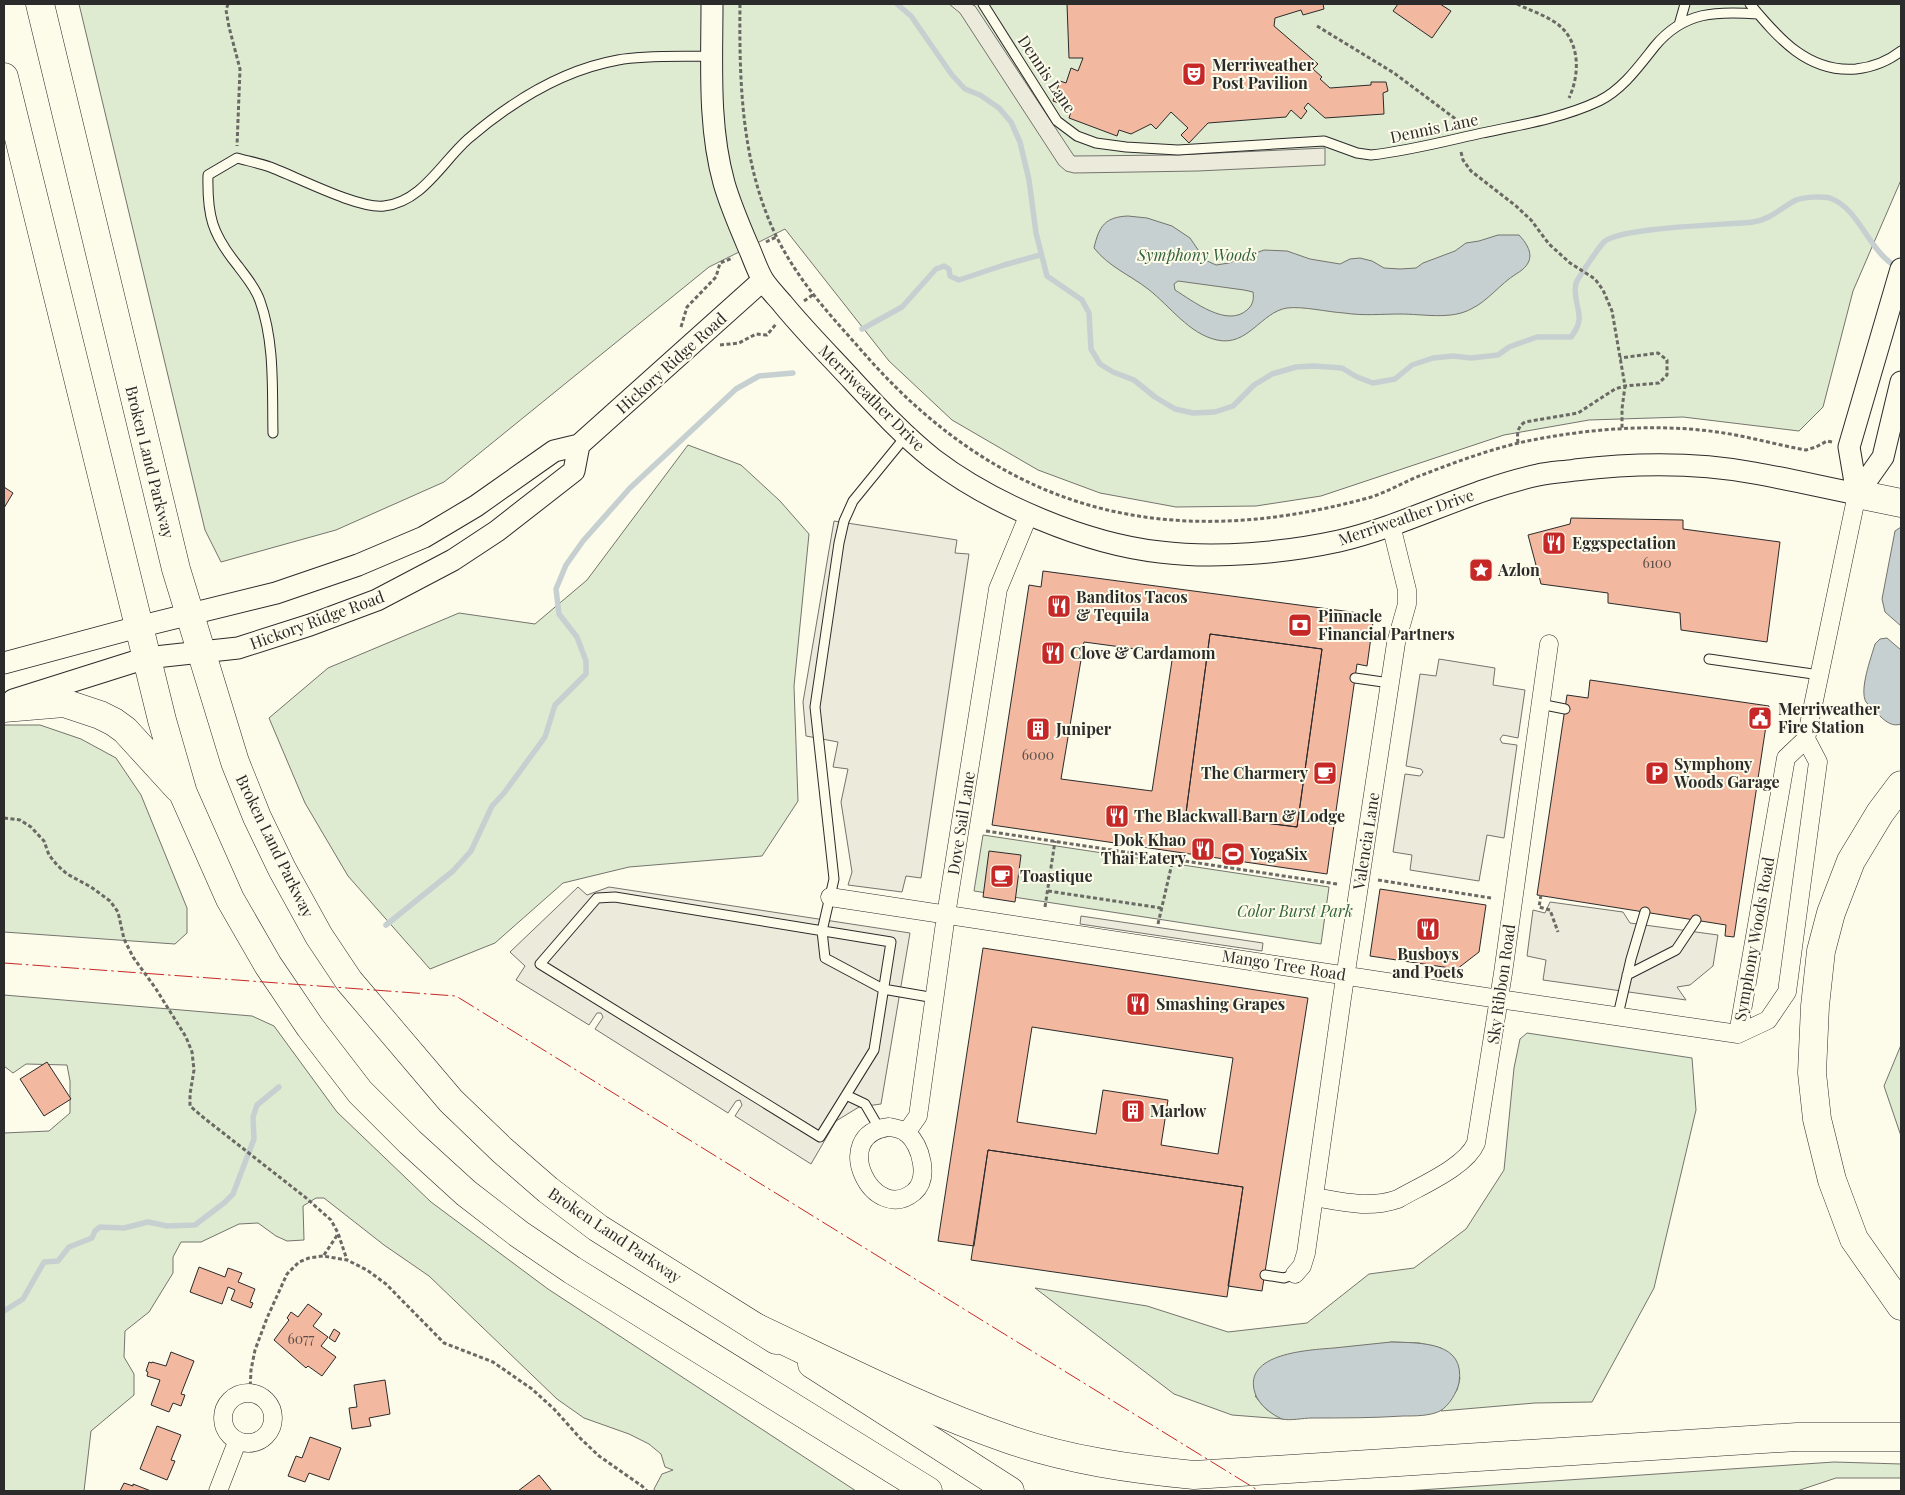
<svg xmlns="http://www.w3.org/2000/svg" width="1905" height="1495" viewBox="0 0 1905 1495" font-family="'Playfair Display',serif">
	<rect width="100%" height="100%" fill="#fdfbea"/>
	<path fill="#deebd1" stroke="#74746e" d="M79 4H1901V180L1853 291 1823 407 1799 431 1683 417 1589 420 1504 435 1321 496 1256 506 1176 507 1100 493 1038 470 952 420 889 361 785 229 709 267 444 482 336 530 221 562 205 530Z
		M688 445 741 465 780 501 809 534 794 686 798 801 762 856 629 867 563 883 495 943 430 969 348 876 305 803 269 718 328 668 459 613 535 624 587 580Z
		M4 725H40L81 739 116 758 141 795 187 908V933L175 944 4 932Z
		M983 835 1329 887 1321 944 974 891Z
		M4 995 252 1016 274 1026 337 1112 431 1202 548 1289 856 1491H655L654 1489 662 1474 673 1470 665 1467 661 1454 649 1444 629 1434 584 1418 557 1399 429 1276 384 1245 324 1198H316L303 1206 304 1240 287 1241 276 1236 258 1223 239 1224 201 1242H181L173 1257V1273L149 1312 125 1331 124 1357 134 1374V1395L91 1431 84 1491H4V1133L49 1131 70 1113V1081L67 1065 26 1064 13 1073 4 1066Z
		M1527 1033 1692 1058 1696 1110 1654 1288 1592 1402 1535 1403 1441 1411 1457 1390 1460 1378 1441 1348 1419 1343 1391 1342 1255 1396 1266 1409 1283 1419 1232 1415 1174 1394 1035 1288 1147 1306 1228 1332 1307 1323 1369 1274 1414 1268 1466 1229 1504 1170 1514 1068 1520 1039Z
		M1901 1045V1136L1884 1086Z
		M1834 1462 1901 1464V1478H1836L1797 1491H1405Z"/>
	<path fill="#eceadb" stroke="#74746e" d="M949 4H971L975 6 1074 156 1175 155 1325 148V165L1198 171 1074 173 1066 171 1059 165 960 13Z
		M834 521 957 540 955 553 969 554 921 878 906 876 902 892 848 885 852 872 841 802 848 769 833 767 838 742 806 736 803 702Z
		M1439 659 1495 668 1493 685 1525 690 1518 738 1503 735 1500 739 1502 743 1517 745 1504 838 1487 835 1479 881 1410 870 1412 855 1393 852 1405 774 1420 776 1423 772 1421 769 1406 766 1420 674 1436 676Z
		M578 887 587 895 609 887 910 933 881 1104 859 1107 836 1121 811 1164 735 1116 742 1105 740 1100 736 1101 728 1113 595 1029 603 1017 601 1013H597L589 1025 516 980 525 966 510 952Z
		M1550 902 1623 912 1630 923 1718 935 1713 966 1690 985 1677 987 1686 1000 1543 980 1546 960 1527 956 1533 910 1545 913Z
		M1081 916 1263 943 1262 951 1080 924Z"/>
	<path fill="#c7d0d0" stroke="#74746e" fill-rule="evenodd" d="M1128 216 1147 218 1172 226 1190 238 1205 260 1216 265 1229 263 1264 250 1287 251 1310 259 1340 264 1350 259 1360 258 1372 261 1384 268 1400 269 1416 268 1423 263 1455 251 1466 243 1479 241 1498 235H1519C1533 250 1535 263 1516 274 1500 284 1488 301 1471 309 1451 320 1423 314 1400 314 1382 314 1363 316 1344 313 1327 312 1303 306 1287 308 1261 312 1248 347 1217 340 1189 334 1170 306 1148 289 1130 275 1109 267 1094 248 1099 226 1105 217 1128 216ZM1178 281 1244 290 1253 292C1254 299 1253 305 1247 310 1227 328 1193 301 1175 290L1174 284Z
		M1901 527V626L1885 612 1882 599 1895 531Z
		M1887 638 1901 650V724C1893 727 1886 722 1880 716 1876 712 1870 707 1866 702 1859 690 1871 658 1875 644L1880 639Z
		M1391 1342C1420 1343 1466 1341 1459 1383 1457 1392 1449 1406 1440 1411 1430 1416 1415 1416 1403 1416 1373 1418 1342 1418 1312 1418 1303 1418 1290 1421 1282 1419 1272 1415 1258 1404 1255 1393 1242 1353 1309 1350 1334 1348 1353 1346 1372 1344 1391 1342Z"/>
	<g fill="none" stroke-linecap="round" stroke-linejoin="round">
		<path stroke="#c7d0d0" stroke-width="5.5" d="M897 4 911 16 952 75 965 89 980 95 999 108 1011 122 1020 142 1029 180 1036 233 1047 276 1082 300 1089 313 1091 349 1100 364 1113 372 1134 380 1155 397 1175 409 1193 413 1215 412 1233 406 1254 385 1272 374 1296 367 1314 366 1342 368 1357 377 1373 383 1395 379 1412 365 1433 358 1453 356 1471 358 1498 355 1509 347 1537 337H1571C1589 314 1571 306 1576 283 1578 278 1599 247 1604 242 1619 227 1725 225 1753 222 1770 220 1782 207 1796 200 1804 197 1822 196 1830 198 1857 208 1866 242 1886 259 1890 263 1894 265 1898 268
			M862 329 902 307 936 269 944 266 949 269 950 276 959 280 1004 265 1040 255
			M386 925 453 871 471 851 492 806 504 793 545 737 555 705 586 674V661L577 637 559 614 556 589 566 565 583 541 630 488 736 389 759 376 793 373
			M4 1311 23 1299 44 1262 58 1261 69 1247 92 1238 95 1231 100 1227 124 1228 148 1222 167 1226 195 1225 224 1203 233 1194 254 1139 253 1117 257 1105 279 1087"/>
	</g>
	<path fill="#f2b8a0" stroke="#2b2b2b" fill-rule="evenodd" d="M1067 4H1323L1324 9 1303 15 1301 10 1275 18 1274 26 1318 64 1313 69 1322 77 1320 79 1330 88 1371 85V82H1386L1388 91 1383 93 1384 114 1325 118 1308 103 1304 108 1307 111 1301 119 1291 110 1286 117 1208 123 1189 143 1181 135 1188 128 1171 112 1156 129 1151 124 1131 134 1119 130 1117 136 1069 118 1072 108 1053 101 1060 81 1066 83 1071 68 1078 71 1083 58H1069Z
		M1398 4H1440L1451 11 1432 38 1393 11Z
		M4 487 13 493 4 508Z
		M1571 518 1683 520V529L1780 542 1767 642 1681 630 1680 613 1608 603V593L1541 584 1528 535 1570 524Z
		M1043 571 1374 615 1367 666 1357 664 1327 874 992 825 1029 585 1041 587ZM1210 634 1322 649 1297 827 1186 813ZM1084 642 1173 654 1152 791 1061 779Z
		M1210 634 1322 649 1297 827 1186 813Z
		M1590 680 1769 706 1734 937 1725 936 1726 925 1537 895 1567 695 1588 698Z
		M989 851 1021 855 1015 902 983 897Z
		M1380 889 1486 905 1479 952 1457 969 1370 956Z
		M983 948 1308 998 1262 1291 1228 1286 1243 1187 988 1150 974 1246 938 1241ZM1032 1027 1233 1058 1218 1154 1161 1145 1168 1100 1103 1090 1096 1134 1017 1122Z
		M47 1062 71 1099 44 1116 20 1079Z
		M988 1150 1243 1187 1227 1297 971 1260Z
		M199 1267 225 1277 228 1268 242 1273 238 1282 255 1289 250 1302 253 1303 251 1308 231 1300 235 1290 228 1287 222 1304 190 1292Z
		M308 1304 322 1314 313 1326 328 1337 321 1346 336 1357 322 1376 308 1366 306 1368 274 1340 289 1320 287 1318 291 1312 298 1317Z
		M334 1329 340 1333 335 1342 329 1338Z
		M171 1352 194 1361 181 1394 185 1395 181 1406 173 1403 169 1412 151 1405 160 1380 147 1376 148 1372 146 1371 149 1362 152 1363V1362L166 1366Z
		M385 1380 390 1414 369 1418 371 1426 352 1429 349 1408 357 1407 354 1385Z
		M157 1426 181 1435 171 1460 175 1461 167 1480 140 1469Z
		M310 1437 341 1448 329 1480 309 1473 305 1482 288 1476 296 1456 302 1458Z
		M539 1475 552 1491H518Z
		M124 1483 133 1486V1484L151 1491H120Z"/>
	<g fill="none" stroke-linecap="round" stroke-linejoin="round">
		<g stroke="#2b2b2b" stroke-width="11">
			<path id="service" d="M983 4 1057 121 1077 136 1096 143 1126 147 1178 150 1324 141 1357 153 1371 155C1408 151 1446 141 1482 133 1521 125 1563 118 1599 101 1623 89 1639 66 1655 46 1684 11 1717 11 1758 14
				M1750 4C1778 38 1808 73 1856 69 1874 67 1887 62 1901 51
				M1679 25 1685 4
				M273 433C272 390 275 343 260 301 256 288 246 277 238 266 212 234 207 216 208 175L237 158C248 161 259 163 270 167 297 177 358 209 384 206 422 202 442 162 468 139 511 102 562 70 618 60 646 55 683 57 713 56
				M906 436 853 501 844 521 839 543 815 707 834 879 822 931 825 958 883 989 935 998
				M1709 659 1820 675
				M1355 678 1390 683
				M1540 704 1565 709
				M615 897 891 942 874 1050 820 1137 540 964 597 898Z
				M1627 975 1676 950 1696 920
				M1618 1015 1631 959 1645 912
				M846 1095 865 1104 879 1128
				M1265 1275 1284 1278 1295 1274"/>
		</g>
		<g stroke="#2b2b2b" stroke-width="19">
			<path id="minor" d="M830 897 1499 999 1738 1034
				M1738 1034 1786 758 1806 739 1857 494
				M1738 1034 1768 1020 1787 992 1818 762 1806 739
				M889 1127C895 1128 902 1129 907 1133 921 1146 930 1178 914 1192 873 1226 828 1134 889 1127Z
				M906 1133 918 1116 946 915 998 589 1029 514
				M1314 1197C1343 1202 1369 1209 1398 1199 1420 1186 1466 1167 1476 1143L1503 973 1549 644
				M1295 1274 1302 1266 1306 1253 1342 998 1396 643 1407 604V590L1391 525
				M223 1418a25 25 0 1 1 50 0a25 25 0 1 1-50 0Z
				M218 1491 237 1442"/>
		</g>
		<g stroke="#2b2b2b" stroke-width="23">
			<path id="tertiary" d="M712 4C712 63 708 126 724 183 730 204 739 225 748 246 753 257 757 270 763 280 768 288 776 296 782 303 804 330 829 355 853 381 878 408 904 436 933 459 992 504 1086 544 1160 552 1215 559 1284 553 1339 541 1407 525 1469 490 1538 475 1550 472 1563 472 1575 470 1634 463 1695 462 1754 473 1788 479 1822 487 1857 494
				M1857 494 1849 447 1901 269
				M1857 494 1883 457 1901 382
				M4 663 138 627 276 593 358 565 424 537 476 506 554 451 579 445 763 280
				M13 700 146 658 238 648 310 625 377 600 453 560 497 531 574 471 579 445"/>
		</g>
		<g stroke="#2b2b2b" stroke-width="29">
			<path id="primary" d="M40 4 176 569 235 762 257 817 282 869 319 936 349 981 451 1101 502 1150 548 1190 598 1228 776 1340
				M4 77 162 720 183 793 230 899 268 965 310 1027 360 1092 410 1142 466 1193 519 1234 572 1270 928 1491
				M4 708 64 703 100 715 114 722 125 730 178 788
				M812 1364 1010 1491"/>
		</g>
		<g stroke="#2b2b2b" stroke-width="29">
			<path id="motorway" d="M1857 494 1901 503
				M1901 785 1880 813 1851 861 1831 913 1821 951 1815 1006 1812 1073 1817 1119 1832 1180 1854 1239 1901 1306
				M755 1327C838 1366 921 1409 1008 1439 1068 1460 1131 1469 1194 1475L1797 1437H1901"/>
		</g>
		<path stroke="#6a6964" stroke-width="3" stroke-dasharray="4 2.5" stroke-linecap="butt" d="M228 4 226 10 229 27 240 69 237 146
			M740 4C739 92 742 184 790 261 812 297 842 328 869 359 1007 513 1167 552 1364 499 1385 494 1403 482 1422 475 1461 460 1501 445 1543 438 1599 428 1661 424 1717 432 1747 436 1777 445 1806 450L1816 447 1827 441 1832 442
			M1517 4C1529 10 1542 14 1553 21 1580 37 1581 72 1569 98
			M1317 26 1394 73 1457 120V126
			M1461 152 1463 160 1471 171 1516 206 1531 220 1549 244 1570 263 1595 279 1603 290 1612 311 1625 386 1622 409V429
			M766 242 776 237
			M804 301 814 294
			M681 327 687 307 716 277 720 263 733 258
			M720 345 739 343 756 334 767 335 776 324
			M1518 443C1517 434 1517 427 1525 422L1578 413 1615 389 1625 386 1659 383 1667 375V360L1658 353 1620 358
			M4 818 20 820 31 827 44 841 49 855 57 865 67 874 91 887 110 901 118 912 124 939 133 957 156 989 186 1037 192 1052 194 1070 190 1094V1106L204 1118 305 1197 331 1220 338 1233 347 1260
			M986 831 1337 884
			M1378 880 1491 898
			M1048 891 1161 908
			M1541 895 1539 907 1550 910 1558 932
			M1045 907 1055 841
			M1158 924 1173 859
			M324 1255 338 1234
			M250 1392 251 1370 255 1350 267 1318 287 1274 299 1262 309 1258 323 1256 347 1260 367 1270 386 1284 444 1343 493 1362 532 1389 554 1409 580 1438 599 1456 642 1486 647 1491"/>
		<use href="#service" stroke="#fdfbea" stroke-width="9"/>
		<use href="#minor" stroke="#fdfbea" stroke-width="18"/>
		<use href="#tertiary" stroke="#fdfbea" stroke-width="21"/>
		<use href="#primary" stroke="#fdfbea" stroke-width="28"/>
		<use href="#motorway" stroke="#fdfbea" stroke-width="28"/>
		<path stroke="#c62828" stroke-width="1" stroke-dasharray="18 4 2.5 4" stroke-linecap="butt" d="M4 963 456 996 1259 1491"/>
	</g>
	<defs>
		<g id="theatre-square" transform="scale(1.25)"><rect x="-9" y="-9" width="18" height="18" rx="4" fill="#c62828" stroke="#fdfbea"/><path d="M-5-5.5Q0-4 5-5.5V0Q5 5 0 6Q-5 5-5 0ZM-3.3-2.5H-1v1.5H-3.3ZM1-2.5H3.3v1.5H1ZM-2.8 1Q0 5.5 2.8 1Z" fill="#fff"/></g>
		<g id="restaurant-square" transform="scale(1.25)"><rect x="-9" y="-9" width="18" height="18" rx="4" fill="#c62828" stroke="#fdfbea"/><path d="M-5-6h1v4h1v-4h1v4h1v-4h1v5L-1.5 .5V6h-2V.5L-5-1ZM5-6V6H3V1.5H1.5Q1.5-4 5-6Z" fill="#fff"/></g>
		<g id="sight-square" transform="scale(1.25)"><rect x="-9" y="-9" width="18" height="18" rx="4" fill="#c62828" stroke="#fdfbea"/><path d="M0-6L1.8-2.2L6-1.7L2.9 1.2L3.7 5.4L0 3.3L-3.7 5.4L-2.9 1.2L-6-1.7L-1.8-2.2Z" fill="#fff"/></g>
		<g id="bank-square" transform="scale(1.25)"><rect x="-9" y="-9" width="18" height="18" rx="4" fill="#c62828" stroke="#fdfbea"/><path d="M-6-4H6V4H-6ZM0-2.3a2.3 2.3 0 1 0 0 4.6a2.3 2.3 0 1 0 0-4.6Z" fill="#fff"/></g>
		<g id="civic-square" transform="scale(1.25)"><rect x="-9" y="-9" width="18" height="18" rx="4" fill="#c62828" stroke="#fdfbea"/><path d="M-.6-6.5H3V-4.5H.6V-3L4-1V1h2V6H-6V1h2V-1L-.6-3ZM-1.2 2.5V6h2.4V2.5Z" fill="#fff"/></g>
		<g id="building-square" transform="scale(1.25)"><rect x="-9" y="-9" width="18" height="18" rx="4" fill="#c62828" stroke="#fdfbea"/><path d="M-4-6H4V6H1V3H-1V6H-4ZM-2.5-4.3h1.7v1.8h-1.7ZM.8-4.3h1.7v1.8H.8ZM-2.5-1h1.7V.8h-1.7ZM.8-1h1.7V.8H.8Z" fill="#fff"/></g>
		<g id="cafe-square" transform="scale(1.25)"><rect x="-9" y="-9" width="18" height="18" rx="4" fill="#c62828" stroke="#fdfbea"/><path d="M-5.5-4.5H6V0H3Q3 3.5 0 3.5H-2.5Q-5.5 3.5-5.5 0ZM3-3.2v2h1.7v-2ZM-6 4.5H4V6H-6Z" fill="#fff"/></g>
		<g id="parking-square" transform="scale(1.25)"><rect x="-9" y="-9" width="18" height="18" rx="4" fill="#c62828" stroke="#fdfbea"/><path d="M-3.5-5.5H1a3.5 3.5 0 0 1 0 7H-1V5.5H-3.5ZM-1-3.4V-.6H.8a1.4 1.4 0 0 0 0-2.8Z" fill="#fff"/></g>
		<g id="stadium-square" transform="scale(1.25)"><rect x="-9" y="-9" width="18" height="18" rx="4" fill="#c62828" stroke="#fdfbea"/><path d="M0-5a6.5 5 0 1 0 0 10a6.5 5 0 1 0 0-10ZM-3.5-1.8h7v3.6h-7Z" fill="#fff"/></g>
	</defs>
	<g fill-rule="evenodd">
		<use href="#theatre-square" x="1194" y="74"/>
		<use href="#restaurant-square" x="1554" y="543"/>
		<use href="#sight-square" x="1481" y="570"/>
		<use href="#restaurant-square" x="1059" y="606"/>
		<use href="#bank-square" x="1300" y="625"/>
		<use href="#restaurant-square" x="1053" y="653"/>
		<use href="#civic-square" x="1760" y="718"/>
		<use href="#building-square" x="1038" y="729"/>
		<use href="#cafe-square" x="1325" y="773"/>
		<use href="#parking-square" x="1657" y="773"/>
		<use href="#restaurant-square" x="1117" y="816"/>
		<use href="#restaurant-square" x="1203" y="849"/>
		<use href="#stadium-square" x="1233" y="854"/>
		<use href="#cafe-square" x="1002" y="876"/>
		<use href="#restaurant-square" x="1428" y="929"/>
		<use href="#restaurant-square" x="1138" y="1004"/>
		<use href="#building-square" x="1133" y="1111"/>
	</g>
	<g text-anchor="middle" stroke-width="4" stroke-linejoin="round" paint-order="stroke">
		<g font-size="14" fill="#5d4e48">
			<text x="1657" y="568">6100</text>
			<text x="1038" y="760">6000</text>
			<text x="301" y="1344">6077</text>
		</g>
		<g font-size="16" font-weight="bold" fill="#2b2b2b" stroke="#fdfbea" text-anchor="start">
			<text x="1212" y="71">Merriweather<tspan x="1212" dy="18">Post Pavilion</tspan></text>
			<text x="1572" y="549">Eggspectation</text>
			<text x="1498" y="576">Azlon</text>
			<text x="1076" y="603">Banditos Tacos<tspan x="1076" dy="18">&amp; Tequila</tspan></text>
			<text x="1318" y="622">Pinnacle<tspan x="1318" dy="18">Financial Partners</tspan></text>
			<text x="1070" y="659">Clove &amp; Cardamom</text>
			<text x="1778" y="715">Merriweather<tspan x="1778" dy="18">Fire Station</tspan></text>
			<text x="1056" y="735">Juniper</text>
			<text x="1674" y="770">Symphony<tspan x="1674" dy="18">Woods Garage</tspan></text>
			<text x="1308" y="779" text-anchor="end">The Charmery</text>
			<text x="1134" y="822">The Blackwall Barn &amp; Lodge</text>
			<text x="1186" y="846" text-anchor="end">Dok Khao<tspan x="1186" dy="18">Thai Eatery</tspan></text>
			<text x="1250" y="860">YogaSix</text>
			<text x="1020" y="882">Toastique</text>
			<text x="1428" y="960" text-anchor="middle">Busboys<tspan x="1428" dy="18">and Poets</tspan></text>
			<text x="1156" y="1010">Smashing Grapes</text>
			<text x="1150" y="1117">Marlow</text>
		</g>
		<g font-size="16" fill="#2b2b2b" stroke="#fdfbea">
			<text transform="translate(1047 74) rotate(56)" y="6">Dennis Lane</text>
			<text transform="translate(1434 128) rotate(-12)" y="6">Dennis Lane</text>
			<text transform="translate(671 363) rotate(-42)" y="6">Hickory Ridge Road</text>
			<text transform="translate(872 398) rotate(45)" y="6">Merriweather Drive</text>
			<text transform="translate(150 462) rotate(76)" y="6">Broken Land Parkway</text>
			<text transform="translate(1406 517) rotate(-19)" y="6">Merriweather Drive</text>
			<text transform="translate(317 620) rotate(-20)" y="6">Hickory Ridge Road</text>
			<text transform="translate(961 823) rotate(-81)" y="6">Dove Sail Lane</text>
			<text transform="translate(1366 841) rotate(-81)" y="6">Valencia Lane</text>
			<text transform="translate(275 846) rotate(64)" y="6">Broken Land Parkway</text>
			<text transform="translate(1754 939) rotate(-80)" y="6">Symphony Woods Road</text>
			<text transform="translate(1284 965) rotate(9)" y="6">Mango Tree Road</text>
			<text transform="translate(1501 984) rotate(-82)" y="6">Sky Ribbon Road</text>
			<text transform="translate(615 1235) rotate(34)" y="6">Broken Land Parkway</text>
		</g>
		<g font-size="16" font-style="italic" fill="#34623c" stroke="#fdfbea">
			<text x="1197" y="261">Symphony Woods</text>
			<text x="1295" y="917">Color Burst Park</text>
		</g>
	</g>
	<rect width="1905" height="1495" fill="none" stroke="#2b2b2b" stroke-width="10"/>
</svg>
